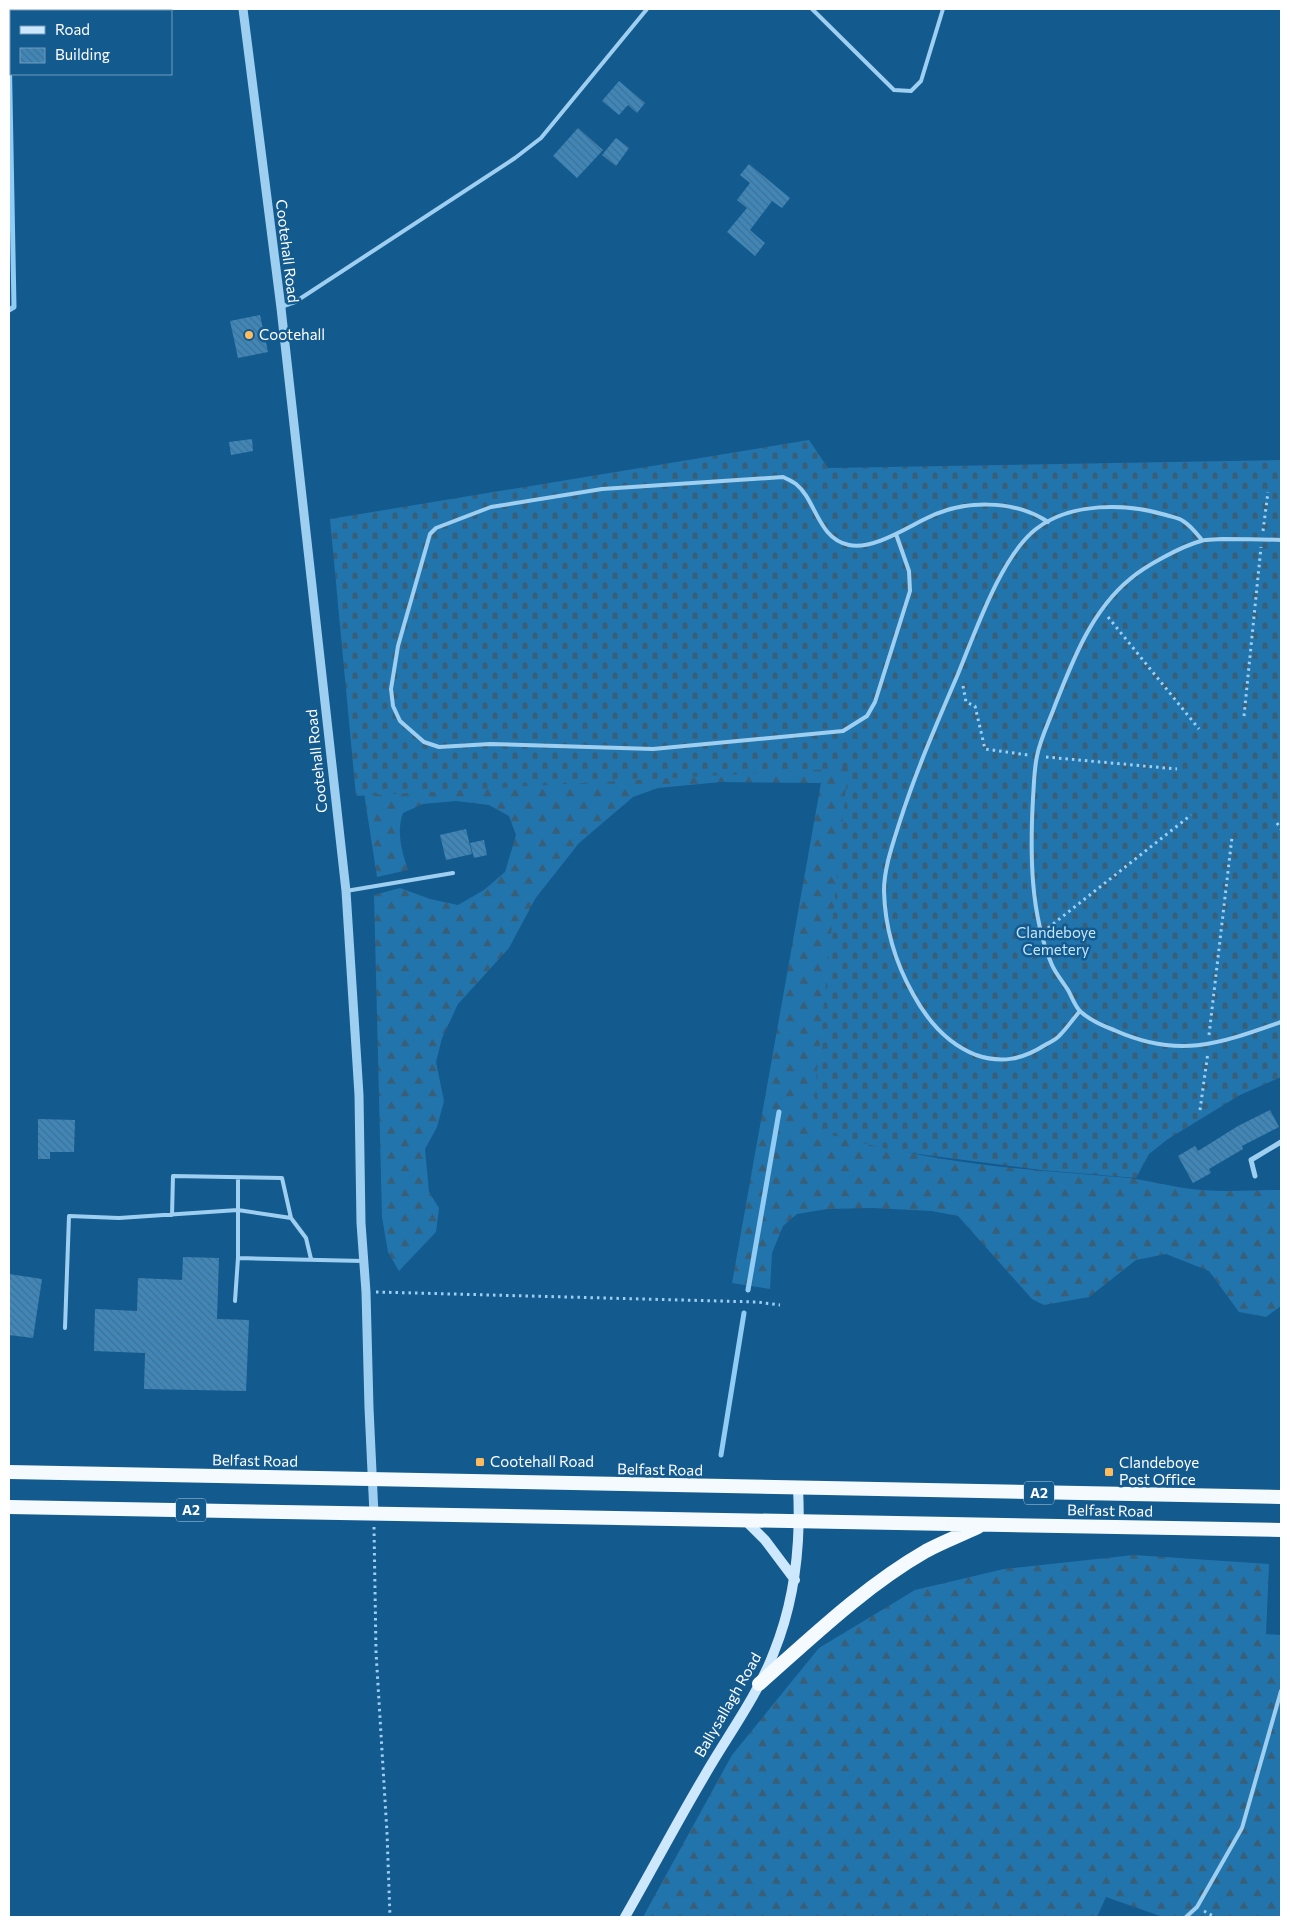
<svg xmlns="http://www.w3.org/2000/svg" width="1290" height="1926" viewBox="0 0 1290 1926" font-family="Commissioner,sans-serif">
	<defs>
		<pattern id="forest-firs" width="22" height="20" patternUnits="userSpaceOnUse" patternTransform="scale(1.25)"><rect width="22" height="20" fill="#2274ac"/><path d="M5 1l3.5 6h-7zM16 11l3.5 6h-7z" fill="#395e77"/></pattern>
		<pattern id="cemetery-stones" width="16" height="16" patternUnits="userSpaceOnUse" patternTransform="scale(1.25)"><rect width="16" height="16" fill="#2274ac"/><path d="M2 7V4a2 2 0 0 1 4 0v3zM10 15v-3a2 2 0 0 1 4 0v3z" fill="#395e77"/></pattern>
		<pattern id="building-back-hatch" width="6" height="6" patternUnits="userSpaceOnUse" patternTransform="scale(1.25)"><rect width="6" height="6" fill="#4087b9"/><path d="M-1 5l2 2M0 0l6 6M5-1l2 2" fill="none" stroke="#456f8d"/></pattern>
	</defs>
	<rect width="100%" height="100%" fill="#135a8f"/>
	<path fill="url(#forest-firs)" d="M863 754 862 1141C943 1165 1035 1170 1118 1177 1146 1179 1174 1188 1201 1190 1228 1192 1255 1190 1281 1190V1306L1266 1317 1239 1312 1209 1271 1166 1254 1136 1260 1089 1297 1044 1305 1032 1299 958 1216 932 1211 872 1208 827 1209 797 1214 783 1226 772 1253 770 1289 732 1283 821 783 721 782 658 788 633 797 579 843 535 899 509 948 458 1004 442 1038 436 1062 444 1101 437 1127 425 1149 429 1192 439 1208 436 1232 399 1271 388 1252 382 1217 374 895 400 888 430 899 458 905 484 890 505 872 516 835 509 816 489 805 456 801 423 804 403 813C396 832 402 852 408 870L377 877 360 767Z
		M1134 1555 1269 1564 1266 1634 1281 1635V1917H1163L1106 1897 1097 1917H643L732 1755 819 1648 915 1590 1004 1569Z"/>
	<path fill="url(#cemetery-stones)" d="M809 440 828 468 1281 460V1077L1240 1095 1168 1139 1149 1154 1136 1178 1041 1170 895 1151 811 1130 848 768 356 796 330 519Z"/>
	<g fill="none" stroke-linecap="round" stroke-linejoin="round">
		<path stroke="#90ccf4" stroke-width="5" d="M9 43 14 307 9 310
			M748 1290 779 1112
			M721 1455 744 1313"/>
	</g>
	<path fill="url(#building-back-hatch)" d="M619 81 645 103 637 113 628 105 619 115 602 101Z
		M578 128 603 150 577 178 553 156Z
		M616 138 629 148 616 166 602 155Z
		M749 164 790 198 782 208 772 201 750 230 765 243 755 256 727 232 747 208 737 200 750 183 740 175Z
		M260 315 268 352 238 358 230 321Z
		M252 439 253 451 231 455 229 442Z
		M466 829 472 854 446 860 440 835Z
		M484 840 487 855 474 858 470 843Z
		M1270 1110 1279 1127 1242 1146 1243 1149 1209 1169 1211 1173 1193 1183 1178 1156 1195 1146 1198 1151 1238 1126Z
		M38 1119 75 1120 74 1152H50V1159H38Z
		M183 1257 219 1258 217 1319 249 1320 246 1391 144 1389 145 1353 94 1351 95 1309 137 1311 138 1278 182 1280Z
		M9 1274 42 1279 33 1338 9 1335Z"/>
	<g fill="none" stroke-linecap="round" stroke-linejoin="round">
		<path stroke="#9ecff1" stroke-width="3" stroke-dasharray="2.5 4" stroke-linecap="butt" d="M1263 531 1268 492
			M1108 617 1199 729
			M963 686 966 702 975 706 985 749 1028 755
			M1244 716 1261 547
			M1046 757 1177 769
			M1277 823 1281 829
			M1048 928 1191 815
			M1209 1035 1232 837
			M1200 1110 1208 1052
			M376 1292 757 1302 780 1305
			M374 1527 376 1652 387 1833 390 1917
			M1204 1911 1215 1917"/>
		<path stroke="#9ecff1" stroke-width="4" d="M812 9 894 90 911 91 921 81 943 9
			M281 307 295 302 515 158 541 138 647 9
			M896 534 909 571 910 591 875 702 867 716 843 731 653 749 490 744 439 747 424 742 400 721 393 706 391 689 398 646 430 534 436 528 491 507 602 489 783 477C787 479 792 481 796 484 816 500 818 539 849 545 873 550 906 528 927 518 963 500 1014 499 1048 522
			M1281 540C1261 539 1242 539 1222 539 1215 540 1207 539 1201 541 1182 546 1145 566 1130 579 1091 611 1072 662 1054 708 1048 724 1040 740 1037 756 1034 770 1034 785 1033 798 1030 853 1030 914 1052 965 1056 974 1063 982 1068 990 1072 997 1075 1007 1081 1012 1090 1020 1103 1026 1114 1030 1178 1059 1219 1044 1281 1022
			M346 891 453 873
			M1080 1011C1073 1019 1067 1028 1060 1035 1056 1040 1050 1042 1045 1045 1023 1059 1002 1064 976 1055 948 1044 927 1020 913 994 895 962 885 928 884 891 884 868 893 843 900 821 916 771 937 723 958 674 975 633 1001 556 1036 529 1071 502 1126 503 1166 515 1172 517 1179 518 1183 521 1190 525 1197 534 1202 540
			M238 1178V1258
			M172 1215 173 1176 282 1178 291 1218 306 1238 311 1259
			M235 1301 238 1258 363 1261
			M65 1328 69 1216 119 1218 238 1210 291 1218
			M1186 1917 1197 1907 1242 1828 1281 1691"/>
		<path stroke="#9ecff1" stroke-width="5" d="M1255 1176 1251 1160 1281 1142"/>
		<path stroke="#9ecff1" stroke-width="9" d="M243 9 281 308 346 891 359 1095 361 1223 366 1292 369 1408 374 1514"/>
		<path stroke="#cde7fc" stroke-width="10" d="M745 1520 765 1540 795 1580
			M625 1917C652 1870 677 1822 705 1775 728 1735 758 1695 774 1652 795 1600 801 1544 798 1488"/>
		<path stroke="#f4faff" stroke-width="14" d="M9 1472 1281 1497
			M9 1507 1281 1530
			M759 1684C812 1637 865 1586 926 1551 943 1542 961 1535 978 1527"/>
	</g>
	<g fill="#ffbb5e" stroke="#135a8f" stroke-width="2">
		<circle cx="249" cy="335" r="5"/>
		<rect x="475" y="1457" width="10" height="10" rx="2.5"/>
		<rect x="1104" y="1467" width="10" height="10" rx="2.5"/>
	</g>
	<g text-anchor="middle" stroke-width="5" stroke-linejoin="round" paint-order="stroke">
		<g fill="#135a8f" stroke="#b8cedd" stroke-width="1">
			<rect x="1024" y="1481.5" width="30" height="23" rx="4"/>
			<rect x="176" y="1498.5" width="30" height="23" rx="4"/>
		</g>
		<g font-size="14" font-weight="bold" fill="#fff">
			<text x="1039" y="1498">A2</text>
			<text x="191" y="1515">A2</text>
		</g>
		<g font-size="15" fill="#fff" stroke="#135a8f">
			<text transform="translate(287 251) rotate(83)" y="5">Cootehall Road</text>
			<text transform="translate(317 761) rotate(-96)" y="5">Cootehall Road</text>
			<text transform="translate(255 1461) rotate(1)" y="5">Belfast Road</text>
			<text transform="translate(660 1470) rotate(1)" y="5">Belfast Road</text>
			<text transform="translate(1110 1511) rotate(1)" y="5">Belfast Road</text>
			<text transform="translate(728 1705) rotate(-60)" y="5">Ballysallagh Road</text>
		</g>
		<g font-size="15" fill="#fff" stroke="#135a8f" text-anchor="start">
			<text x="259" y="340">Cootehall</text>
			<text x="490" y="1467">Cootehall Road</text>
			<text x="1119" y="1468">Clandeboye<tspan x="1119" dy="17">Post Office</tspan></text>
		</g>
		<g font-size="15" fill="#c5e6fc" stroke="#135a8f">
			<text x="1056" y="938">Clandeboye<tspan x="1056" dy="17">Cemetery</tspan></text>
		</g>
	</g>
	<rect width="1290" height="1926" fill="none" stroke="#ffffff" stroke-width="20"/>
	<rect x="10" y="10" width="162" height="65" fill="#135a8f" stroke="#719cbc"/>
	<rect x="20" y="26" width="25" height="8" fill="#cde7fc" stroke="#719cbc"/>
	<text x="55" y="35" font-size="15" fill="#ffffff">Road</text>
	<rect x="20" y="48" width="25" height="15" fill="url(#building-back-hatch)" stroke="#719cbc"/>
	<text x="55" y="60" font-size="15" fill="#ffffff">Building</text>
</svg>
